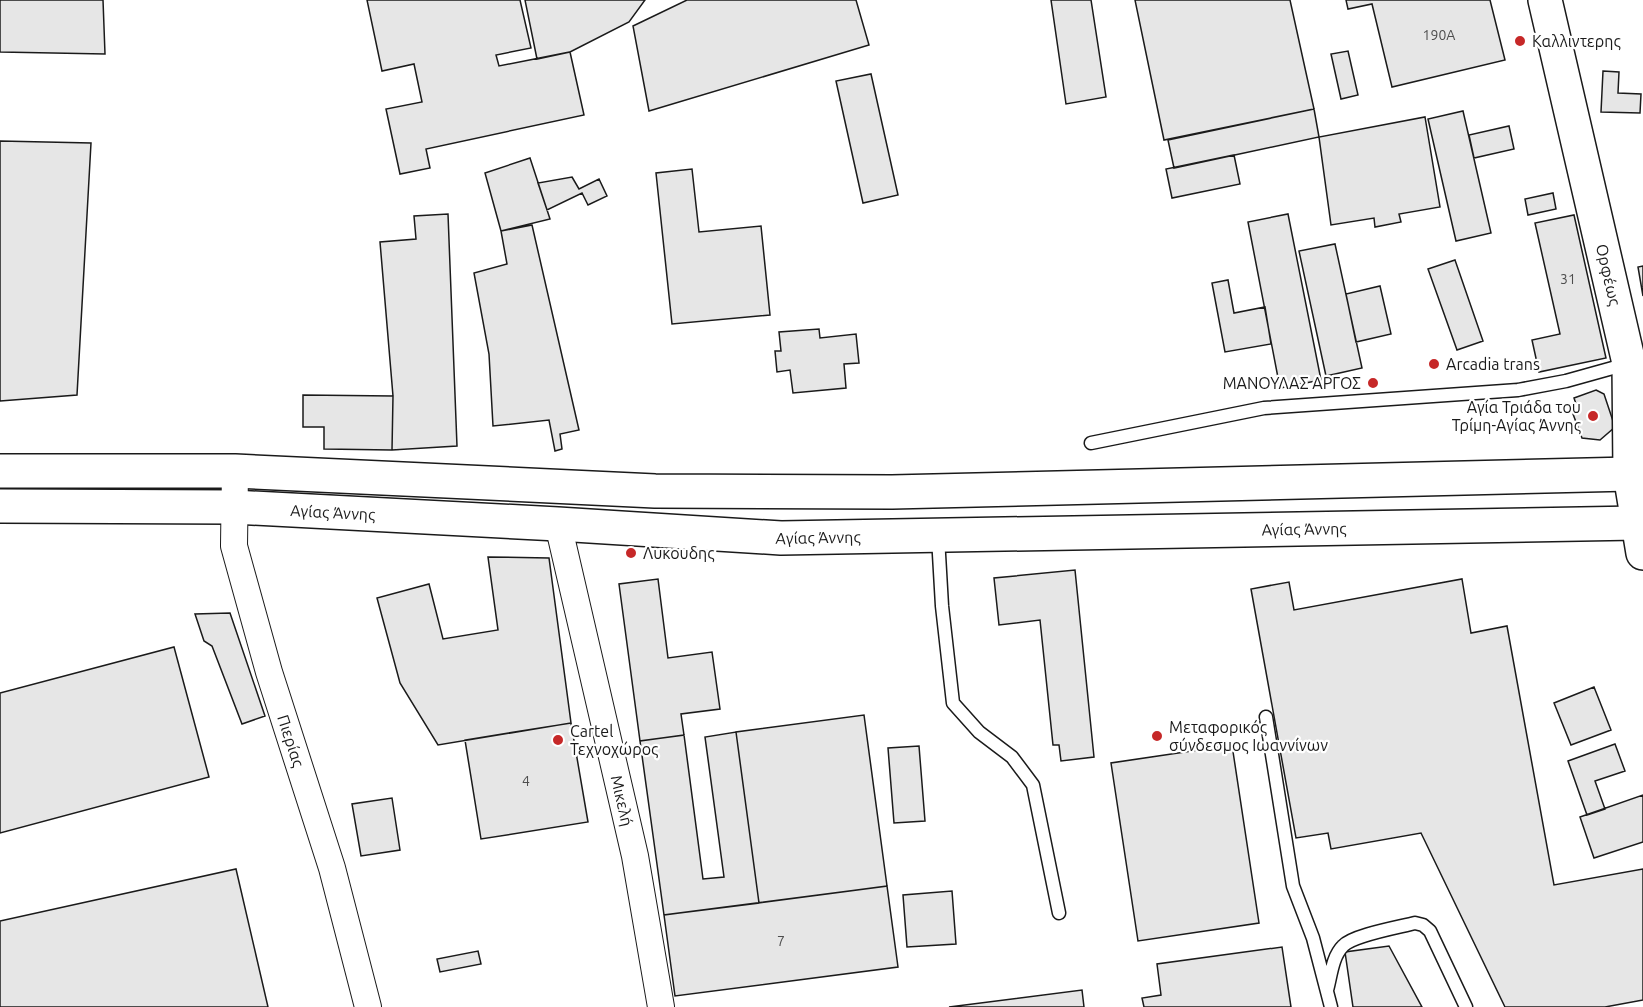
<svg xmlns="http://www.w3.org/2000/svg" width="1643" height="1007" viewBox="0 0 1643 1007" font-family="Ubuntu,sans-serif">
	<rect width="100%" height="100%" fill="#fff"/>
	<path fill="#e6e6e6" stroke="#1a1a1a" stroke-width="1.5" d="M0 0H103L105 54 0 52Z
		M367 0H520L531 48 496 55 499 66 570 52 584 115 426 149 430 168 400 174 386 109 422 102 414 64 382 71Z
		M525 0H645L629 22 570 52 537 59Z
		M687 0H856L869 45 649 111 633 26Z
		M1051 0H1091L1106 97 1066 104Z
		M1135 0H1290L1314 109 1164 140Z
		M1346 0H1490L1505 60 1392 87 1372 4 1348 9Z
		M1348 51 1358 95 1341 99 1331 54Z
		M1603 71 1619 72 1618 93 1641 94 1640 113 1601 112Z
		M871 74 898 195 863 203 836 81Z
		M1314 109 1319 137 1174 168 1168 140Z
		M1463 111 1491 233 1456 241 1428 119Z
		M1425 117 1440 207 1399 214 1401 222 1375 227 1374 218 1331 225 1319 137Z
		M1509 126 1514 149 1474 158 1469 135Z
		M0 141 91 143 77 395 0 401Z
		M1234 155 1240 184 1172 198 1166 169Z
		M530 158 550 219 501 231 485 173Z
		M692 169 699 232 761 226 770 315 672 324 656 173Z
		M572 177 579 189 599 179 607 196 588 205 582 193 547 210 538 183Z
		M1553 193 1556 209 1528 215 1525 199Z
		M448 214 457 446 392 450 393 396 380 242 416 239 414 216Z
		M1288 214 1321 380 1280 388 1248 222Z
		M1574 215 1606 358 1539 372 1532 340 1560 334 1535 223Z
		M532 225 579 430 560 434 562 449 555 451 549 420 493 426 489 354 474 273 507 264 501 231Z
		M1335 244 1362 368 1326 376 1299 251Z
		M1455 260 1483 341 1457 350 1428 269Z
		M1643 266V296L1638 267Z
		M1228 280 1234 313 1265 307 1271 344 1225 352 1212 283Z
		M1380 286 1391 334 1356 342 1346 294Z
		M819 329 820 338 856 334 859 363 844 364 846 388 793 393 790 370 777 372 775 351H781L779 332Z
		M1596 390 1604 394 1615 427 1600 440 1582 438 1570 406 1576 404 1574 398Z
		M303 395 393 396 392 450 324 449V427H303Z
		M488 557 549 558 571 723 438 745 400 683 377 598 429 584 443 639 498 630Z
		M1075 570 1094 757 1061 761 1059 745H1053L1040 620 999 625 994 578Z
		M658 579 668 658 712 652 720 709 681 714 684 735 640 741 619 584Z
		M1462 579 1471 633 1507 626 1554 885 1643 869V1000L1605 1007H1505L1421 833 1331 849 1328 833 1296 838 1251 589 1289 582 1294 610Z
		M230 613 265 716 242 724 212 646 204 641 195 614Z
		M174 647 209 777 0 833V693Z
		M1594 687 1611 730 1571 745 1554 703Z
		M864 715 887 886 759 903 736 732Z
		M571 723 588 822 481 839 465 740Z
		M736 732 759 903 664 915 640 741 684 735 703 879 724 877 705 737Z
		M1615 744 1625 771 1595 781 1605 809 1587 815 1568 761Z
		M1232 745 1259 923 1138 941 1111 763Z
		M919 746 925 821 894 823 888 748Z
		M1643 795V842L1594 858 1580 817Z
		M392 798 400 850 361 856 352 804Z
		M236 869 268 1007H0V921Z
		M887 886 898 967 675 996 664 915Z
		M952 891 956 944 907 947 903 895Z
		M1389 946 1422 1007H1353L1345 952Z
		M1282 947 1291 1007H1144L1142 998 1161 995 1157 964Z
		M478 951 481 964 440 972 437 959Z
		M1082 990 1084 1007H949Z"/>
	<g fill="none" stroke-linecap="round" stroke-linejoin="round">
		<g stroke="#1a1a1a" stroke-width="15">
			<path id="lane" d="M1091 443 1264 408 1518 390 1566 381 1627 364
				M938 537 942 606 953 703 979 732 1012 757 1033 785 1059 913
				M1266 717 1293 886 1313 938 1331 1007
				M1327 990C1331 976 1332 957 1343 946 1353 935 1400 927 1415 923L1423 925 1430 931 1466 1007"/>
		</g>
		<g stroke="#1a1a1a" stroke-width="28">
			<g id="street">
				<path id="s1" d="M235 471 234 546 269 672 332 868 368 1007"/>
				<path id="s2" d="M558 524 635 856 661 1007"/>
			</g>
		</g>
		<g stroke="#1a1a1a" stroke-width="36">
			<g id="secondary">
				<path id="s3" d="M1545 0 1629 363 1630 474 1643 553"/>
				<path d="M0 471H235L655 491 892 492 1630 474"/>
				<path id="s4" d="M0 506 233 507 558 524 781 538 1637 523"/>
			</g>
		</g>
		<use href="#lane" stroke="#fff" stroke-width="12"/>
		<use href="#street" stroke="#fff" stroke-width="26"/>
		<use href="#secondary" stroke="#fff" stroke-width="33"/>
	</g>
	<g fill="#c62828" stroke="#fff" stroke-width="2">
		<circle cx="1520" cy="41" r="6"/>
		<circle cx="1434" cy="364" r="6"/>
		<circle cx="1373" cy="383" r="6"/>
		<circle cx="1593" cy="416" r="6"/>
		<circle cx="631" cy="553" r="6"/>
		<circle cx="1157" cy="736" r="6"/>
		<circle cx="558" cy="740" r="6"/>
	</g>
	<g text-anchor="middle" stroke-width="4.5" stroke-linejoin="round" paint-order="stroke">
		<g font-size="14" fill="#4d4d4d">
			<text x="1439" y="40">190A</text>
			<text x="1568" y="284">31</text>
			<text x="526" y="786">4</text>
			<text x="781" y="946">7</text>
		</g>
		<g font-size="16" fill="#1a1a1a" stroke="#fff" text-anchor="start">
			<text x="1532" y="47">Καλλιντερης</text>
			<text x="1446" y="370">Arcadia trans</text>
			<text x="1361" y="389" text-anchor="end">ΜΑΝΟΥΛΑΣ ΑΡΓΟΣ</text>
			<text x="1581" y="413" text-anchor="end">Αγία Τριάδα του<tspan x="1581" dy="18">Τρίμη-Αγίας Άννης</tspan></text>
			<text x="643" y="559">Λυκουδης</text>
			<text x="1169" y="733">Μεταφορικός<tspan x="1169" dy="18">σύνδεσμος Ιωαννίνων</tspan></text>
			<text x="570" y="737">Cartel<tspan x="570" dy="18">Τεχνοχώρος</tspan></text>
		</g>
		<g font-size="16" fill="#1a1a1a" stroke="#fff">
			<text dy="6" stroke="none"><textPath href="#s3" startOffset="282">Ορφέως</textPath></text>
			<text dy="6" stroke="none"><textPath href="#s4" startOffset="333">Αγίας Άννης</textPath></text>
			<text dy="6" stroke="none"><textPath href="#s4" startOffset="1305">Αγίας Άννης</textPath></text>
			<text dy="6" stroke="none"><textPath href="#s4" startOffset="819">Αγίας Άννης</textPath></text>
			<text dy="6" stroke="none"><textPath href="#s1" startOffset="278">Πιερίας</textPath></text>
			<text dy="6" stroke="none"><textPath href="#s2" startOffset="284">Μικελή</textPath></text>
		</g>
	</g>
</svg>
